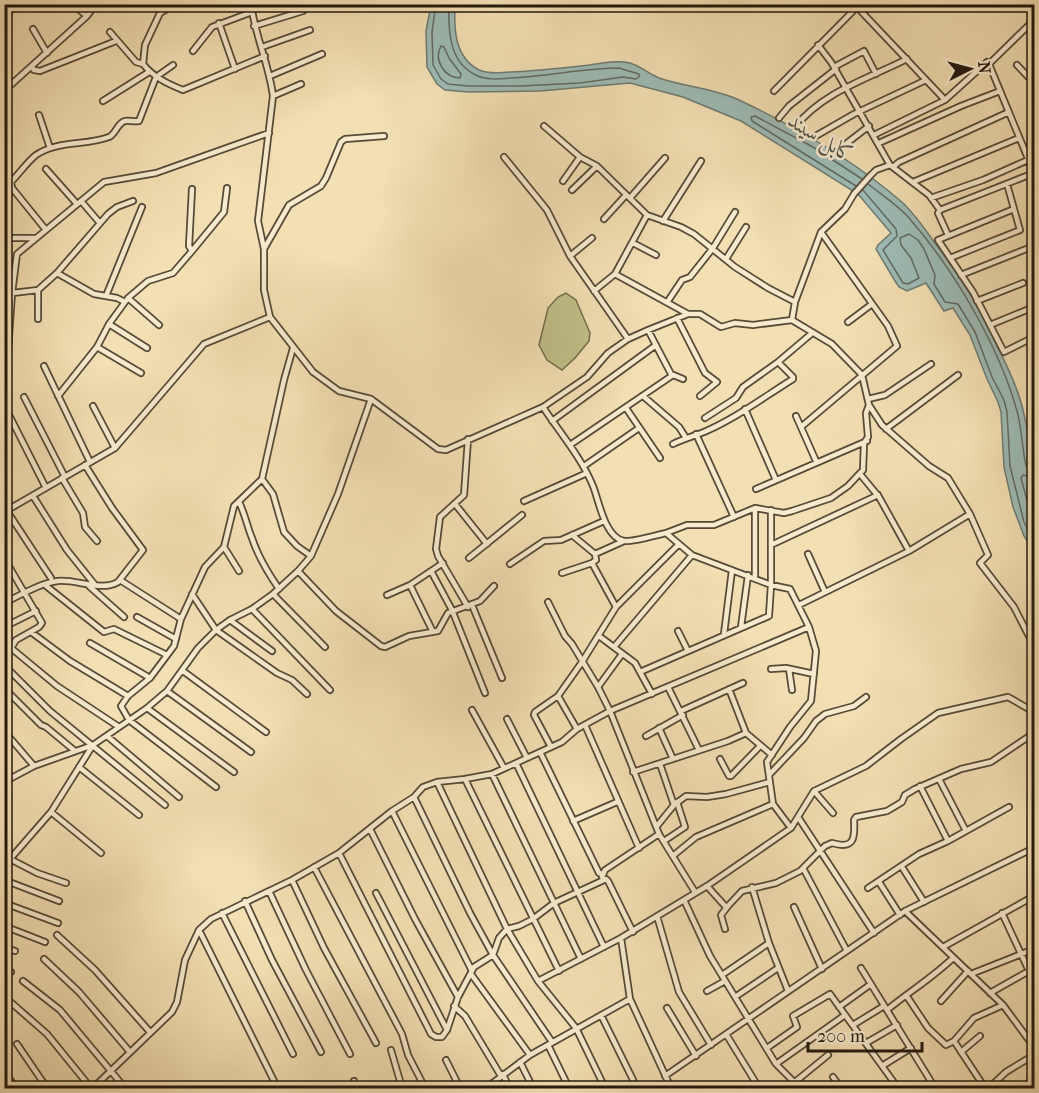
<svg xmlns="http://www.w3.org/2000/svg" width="1039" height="1093" viewBox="0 0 1039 1093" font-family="'IM FELL French Canon',Amiri,serif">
	<rect width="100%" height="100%" fill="#f2dfb3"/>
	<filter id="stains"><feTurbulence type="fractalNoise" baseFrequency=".00333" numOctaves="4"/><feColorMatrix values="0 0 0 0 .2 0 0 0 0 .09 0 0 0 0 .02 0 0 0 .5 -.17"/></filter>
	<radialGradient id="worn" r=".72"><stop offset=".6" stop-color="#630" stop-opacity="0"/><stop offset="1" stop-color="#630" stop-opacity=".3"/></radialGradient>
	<path fill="#c0c089" stroke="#726c4c" stroke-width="1.5" d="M566 293 576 300 590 333 589 341 575 358 562 370 547 360 539 345 548 308 558 297Z"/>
	<path fill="#9dbbb5" stroke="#6c7a72" stroke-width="1.5" d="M431 5H455C454 28 454 57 479 70 488 74 500 73 510 72 536 71 563 68 589 65 602 63 616 60 630 63 640 66 649 74 659 78 685 87 713 88 739 100 796 127 855 161 903 203 914 214 923 226 932 239 955 269 975 299 991 333 1003 358 1018 386 1024 414 1035 459 1034 505 1034 552L1024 536 1013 507 1004 467 1001 412 998 402 987 379 970 335 953 308 944 311 926 283 907 291 899 287 895 281 876 249 878 245 891 233 858 194 741 121 683 97 630 83 540 91 468 92 445 90 437 84 427 67 426 31Z"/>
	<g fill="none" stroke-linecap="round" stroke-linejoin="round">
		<path stroke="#606a62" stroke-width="1.5" d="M436 4 432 32 433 65 441 79 448 84 468 86H521L580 83 623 77 636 79 639 77V74L619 68C583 68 546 77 510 78 499 79 487 80 478 76 449 64 448 31 449 4
			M441 46 444 47 449 58 461 74 460 78C445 78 433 60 441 46Z
			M868 184C882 195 898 205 910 219 954 270 999 346 1017 411 1022 429 1022 448 1026 466L1030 469 1034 470
			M856 186 752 121 751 117 755 116 813 147 862 179
			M863 190 896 229 897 236 883 250 903 283 908 284 919 278 911 258 901 245 900 238 909 234 918 240 924 249 935 275 934 284 945 302 958 304 975 332 992 377 1004 400 1007 412 1010 466 1024 522 1034 541
			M1034 478 1023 475 1021 478 1034 526"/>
		<g stroke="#574a37" stroke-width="8">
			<path id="minor" d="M72 4 87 16
				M175 4 160 13 145 45 143 64C153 77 168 84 183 90L265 56
				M6 16 16 4
				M219 23 235 69
				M254 26 303 11
				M33 29 47 53
				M110 32 136 62 143 64
				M818 45 831 62 890 165 929 195 940 210 1034 173
				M262 47 310 30
				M1032 48 1034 50
				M193 51 212 27 252 12
				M1017 65 1034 83
				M32 67 34 70 40 71 116 41
				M834 67 864 51 876 74
				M270 76 322 54
				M4 91 87 16 96 4
				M774 91 857 7 945 100 987 62 989 64
				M273 96 301 84
				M103 101 149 72
				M4 109 7 89
				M39 115 50 148
				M779 118 789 106 836 69
				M544 126 580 157 597 166 647 215 681 227 694 234 735 267 768 288 795 302
				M795 127C823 92 867 79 907 59
				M874 135 945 100
				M814 137 854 114 926 80
				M879 143 961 106 1000 91
				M838 150 869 126
				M504 157 547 210 570 256 628 339
				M890 165 876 170 870 176 854 194 845 209 821 232 795 302 792 320 832 344 862 375 869 405 882 425 929 466 948 478 970 514 988 555 980 563 1014 607 1034 646
				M893 167 899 162 1009 112
				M46 169 77 204
				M1034 173 989 64 1034 20
				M563 181 580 157
				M913 182 1019 138
				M1007 184 1014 209 938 240 973 292 1004 352 1034 337
				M572 190 597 166
				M630 198 665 158
				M931 198 983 180 1028 160
				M81 201 99 222
				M940 210 938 213 948 235
				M604 219 626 195
				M663 221 701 161
				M46 230 12 188 11 182C19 174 27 162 36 155 58 140 85 146 109 137 116 134 117 123 125 121 129 120 134 122 139 121L156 77 173 65
				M4 238H36
				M633 243 656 255
				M264 249 289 205 321 186 326 178 341 142 345 139 384 136
				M192 251 189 246 192 189
				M570 256 592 238
				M950 258 1020 230 1014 209
				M726 259 746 227
				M57 273 94 294 117 298 125 302
				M615 274 688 314
				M961 275 1034 246
				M38 290V319
				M594 291 615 274 647 215
				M4 294 38 290 57 273 108 214 117 207 133 201
				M106 296 142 207
				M128 298 159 325
				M668 301 682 280 690 277 713 248 735 212
				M977 301 1023 283
				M677 318 705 373 717 382 700 396
				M848 322 872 304
				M109 324 147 348
				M990 325 1034 307
				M648 330 671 374 683 379
				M97 347 141 373
				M4 353 8 351 12 293 17 254 104 182 156 173 269 133
				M44 366 90 462
				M58 396 97 347 109 324 128 298 148 281 173 273 192 251 224 212 227 188
				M643 396 679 427 686 438
				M24 397 65 477
				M371 399 438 449 446 450 543 407 587 377 608 353 628 339 648 330 688 314H700L721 327 735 323 753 325 792 320
				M868 399 885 395 931 364
				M4 405 46 488
				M93 406 115 448
				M543 407C560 433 581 457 593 486 599 501 605 538 624 541 634 542 656 535 666 533L692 555 771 585 790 589 809 627 816 651 811 701 790 727 767 762 773 804 791 828
				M626 408 660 458
				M745 409 776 480
				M796 416 816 461
				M705 418 736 398 743 387 778 362 811 334
				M552 421 656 345
				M801 427 897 346 888 326 821 232
				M886 429 958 375
				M696 434 734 517
				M468 439 464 495 440 517 436 549 438 556 468 607
				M673 444C683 439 694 436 704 432 735 419 764 397 793 379V377L778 362
				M570 445 673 375
				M584 466 639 428
				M860 474 879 497 909 551
				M62 478 83 513 85 527 97 541
				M262 479 273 494 284 532 297 546 311 556
				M756 489 867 441
				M33 496 67 550 95 585
				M4 500 10 509
				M524 501 587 473
				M239 502C245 514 247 526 252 538 258 557 268 573 279 589
				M455 504 487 544
				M7 511 51 578
				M4 512 115 448 204 344 270 317
				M666 533 687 525H714L755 508 784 513 792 511 831 498 848 486 863 470 864 443 868 437 866 413 869 405
				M771 545 878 495
				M224 547 239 571
				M595 554 624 541
				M808 554 825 592
				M4 558 42 623 39 627 16 640 4 660
				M469 558 522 515
				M592 563 616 607
				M510 564 544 541 561 540 604 521
				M298 571 336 611 381 646 385 647 409 636 438 631 448 613 480 601 494 586
				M431 571 452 610 485 693
				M562 573 592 563 596 560 595 554 572 535
				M755 578V508
				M120 580 181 619
				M45 585 104 632 114 629 167 655
				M410 585 433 632
				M89 586 124 617
				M192 594 216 630 277 673 292 680 307 694
				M273 594 325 647
				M387 595 410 585 443 563
				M548 602 565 636 572 644 598 687 610 711 659 834 695 892
				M4 603C21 595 40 583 58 581 76 579 102 592 118 582L143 550 112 508 85 465
				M472 605 502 678
				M799 605 909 551 970 514
				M252 609 330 690
				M137 617 176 639
				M230 620 272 651
				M4 627 36 611
				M741 627 748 575
				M678 631 688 651
				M31 632 70 661 128 696
				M724 634 732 570
				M599 636 635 663 652 694
				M90 643 150 678
				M614 647 692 555
				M11 648 57 686 119 727
				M4 665 50 711 165 805
				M771 669 786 668 814 674
				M789 669 792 690
				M183 671 266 732
				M640 672 769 616 771 585V510
				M598 687 622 654
				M668 687 699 750
				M4 688 41 725 46 727 75 751
				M729 689 746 733 772 755
				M167 691 251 752
				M147 708 234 772
				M472 710 504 768
				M681 711 743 683
				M507 719 527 758
				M585 725 639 848
				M659 728 673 759
				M577 729 558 696 582 662 616 607 678 545
				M4 731 34 766
				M107 736 179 797
				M646 736 683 715
				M551 747 534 715 535 712 558 696
				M540 752 599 873 602 874
				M720 759 729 776H731L760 746
				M516 763 604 947
				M660 764 674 805
				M79 767 139 815
				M4 770 11 777
				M633 772 728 741 746 733
				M492 774 581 959
				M769 775 804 738 816 721 825 714 854 706 866 697
				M465 779 559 971
				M939 779 966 831
				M4 782 34 766 93 745 147 708 167 691 198 648 216 630 230 620 252 609 273 594 298 571 311 556 338 494 371 399 339 391 313 372 270 317 264 290V249L258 221 273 96C269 64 255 36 251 4
				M437 782 507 929 538 981 576 1028 605 1088
				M920 786 948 841
				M216 787 129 720 121 706 128 696 150 678 174 646 181 619 205 567 224 547 234 506 262 479 284 380 293 348
				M814 791 833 813
				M414 797 470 913 493 955 552 1042
				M392 811 472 971
				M51 812 101 853
				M798 817 874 933
				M573 821 617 802
				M657 826 674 805 686 796 707 797 726 794 770 782
				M370 829 415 919 458 997
				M664 841 685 827 677 802
				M339 853 431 1034 436 1037H442L447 1030 458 997 474 967 493 955 499 938 507 929 519 926 533 919 554 903 606 879 608 881 633 932
				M674 855 696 837 773 804
				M10 859 37 873 66 883
				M4 866 51 812 93 745
				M314 867 402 1034 408 1055 425 1088
				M902 867 924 902
				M803 868 847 951
				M602 877 605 870 659 834
				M4 880 59 901
				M292 880 324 948 376 1043
				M879 882 900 915
				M707 886 725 906H728L742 891 776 883 800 871 825 846 832 843C855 850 855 837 854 820L856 817 887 811 902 802 905 795 915 789 961 769 991 762 1034 733
				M752 887 769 943 788 991
				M868 888 919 854 948 841 1009 807
				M269 891 306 970 350 1054
				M376 893 447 1030
				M684 900 710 956 776 1064 800 1088
				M245 901 272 960 321 1052
				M4 903 58 923
				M794 907 822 969
				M905 911 1003 1005 1034 1047
				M222 913 293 1054
				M657 916 679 992 711 1045
				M4 926 45 942
				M725 929 721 915 728 906
				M199 930 274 1081 275 1088
				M57 935 95 970 150 1032
				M621 938 630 999 671 1088
				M4 947 15 951
				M943 947 1034 896
				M44 959 79 992 130 1052
				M861 968 935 1088
				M4 970 11 972
				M471 974 530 1055
				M971 974 1034 949
				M722 975 769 943
				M23 981 60 1010 125 1088
				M538 981 621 938 707 886 791 828 814 791 866 766 901 739 938 713 1008 697 1029 709 1034 717
				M707 991 725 981
				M990 993 1029 971 1002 913
				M906 995 928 1028 946 1045 954 1041 974 1018 1003 1005
				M735 997 778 968
				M7 999 47 1034 91 1088
				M941 1001 968 971
				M454 1006 465 1016 501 1076
				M839 1007 871 984
				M667 1008 696 1056
				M887 1010C909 992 932 978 953 958
				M601 1015 637 1088
				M853 1025 884 1006
				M726 1034 759 1088
				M954 1041 985 1088
				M866 1043 897 1025
				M17 1044 47 1088
				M548 1045 569 1088
				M767 1048 797 1027 793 1016 830 994 898 1088
				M391 1050 402 1088
				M961 1052 980 1036
				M446 1060 460 1088
				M520 1062 533 1088
				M776 1064 845 1015
				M882 1066 911 1048
				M4 1071 16 1088
				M503 1074 509 1088
				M665 1076 905 911 1034 848
				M833 1077 841 1088
				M354 1081 355 1088
				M795 1082 828 1055
				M93 1088 172 1012 177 1002 185 960 199 930 211 919 292 880 339 853 392 811 414 797 423 787 437 782 465 779 492 774 562 742 577 729 610 711 809 627
				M486 1088 530 1055 630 999
				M989 1088 1006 1072 1034 1055
				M1026 1088 1034 1073"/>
		</g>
		<use href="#minor" stroke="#f7eace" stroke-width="4.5"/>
	</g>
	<g text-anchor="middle" stroke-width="5" stroke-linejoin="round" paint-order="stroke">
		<g font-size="22" font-style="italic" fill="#4e5148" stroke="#f7eace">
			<text transform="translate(822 137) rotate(32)" y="8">کابل سيند</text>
		</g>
	</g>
	<rect width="1039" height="1093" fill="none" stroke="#f2dfb3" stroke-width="24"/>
	<rect x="6" y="6" width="1027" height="1081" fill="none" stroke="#23180e" stroke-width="3"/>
	<rect x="12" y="12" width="1015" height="1069" fill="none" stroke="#23180e" stroke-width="1.5"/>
	<g transform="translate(970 69) rotate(84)" stroke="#f7eace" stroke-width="4.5" paint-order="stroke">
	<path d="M0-4.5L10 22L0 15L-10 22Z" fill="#23180e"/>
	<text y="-9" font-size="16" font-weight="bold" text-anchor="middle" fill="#23180e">N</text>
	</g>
	<path d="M808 1042v9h114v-9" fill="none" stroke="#23180e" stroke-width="3"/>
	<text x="817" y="1042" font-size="18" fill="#23180e" stroke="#f7eace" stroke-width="4.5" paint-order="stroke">200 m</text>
	<rect width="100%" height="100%" filter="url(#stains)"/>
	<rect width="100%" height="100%" fill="url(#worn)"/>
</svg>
